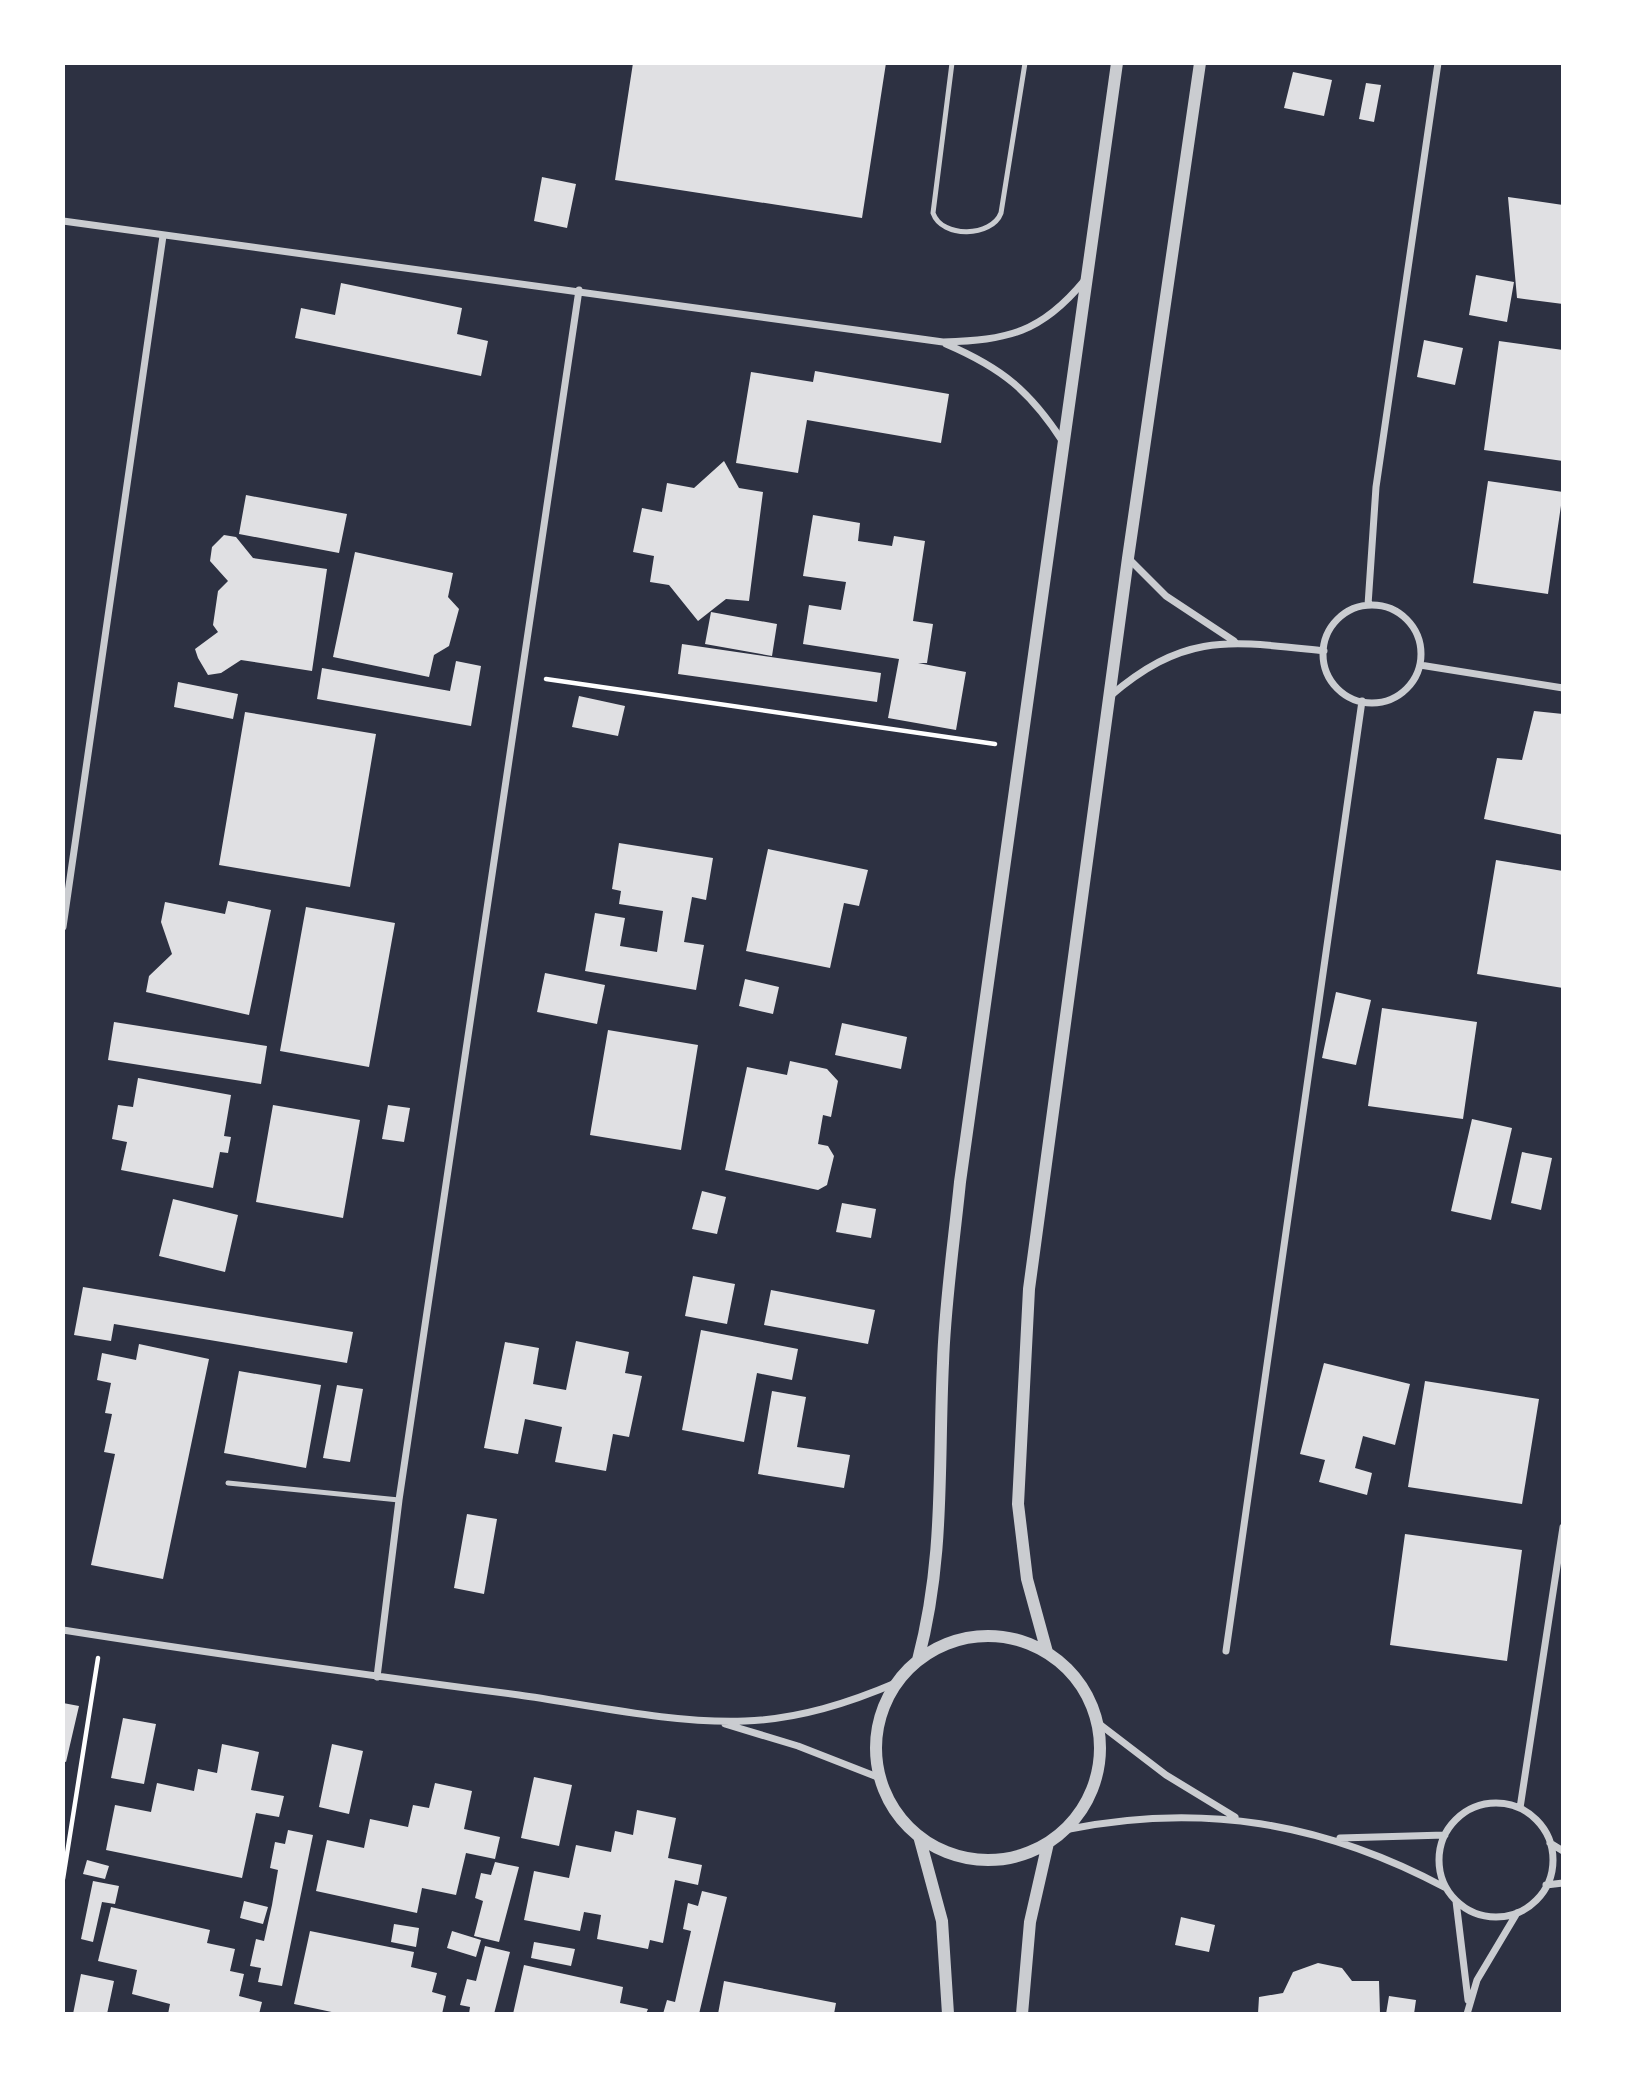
<svg xmlns="http://www.w3.org/2000/svg" width="1626" height="2077" viewBox="0 0 1626 2077" font-family="'IBM Plex Serif',serif">
	<rect width="100%" height="100%" fill="#2d3142"/>
	<path fill="#e0e0e3" d="M633 63H886L862 218 615 180Z
		M1293 72 1332 80 1324 116 1284 108Z
		M1366 83 1381 85 1374 122 1359 119Z
		M542 177 576 184 567 228 534 221Z
		M1508 197 1563 205V304L1517 298Z
		M1476 275 1514 282 1507 322 1469 315Z
		M341 283 462 308 457 334 488 341 481 376 295 338 301 308 335 315Z
		M1424 340 1463 348 1455 385 1417 377Z
		M1499 341 1563 350V461L1484 450Z
		M815 371 949 394 941 443 807 420 798 473 736 463 751 372 813 382Z
		M724 461 739 488 763 492 749 601 726 599 698 621 669 585 650 582 654 556 633 552 642 508 662 512 667 483 694 488Z
		M1488 481 1563 492 1548 594 1473 583Z
		M246 495 347 514 339 553 239 534Z
		M813 515 860 523 858 541 892 546 894 536 925 541 913 621 933 624 927 663H918L966 672 956 730 888 718 899 659 803 644 809 605 841 610 846 582 803 576Z
		M224 535 236 537 253 558 327 569 312 671 241 660 221 673 208 675 198 658 195 649 218 632 213 625 218 591 228 581 210 561 212 547Z
		M355 552 453 573 448 597 459 609 449 646 434 655 429 677 333 657Z
		M711 612 777 624 772 656 705 644Z
		M682 644 881 673 877 702 678 674Z
		M456 661 481 666 471 726 317 699 322 668 450 691Z
		M178 682 238 694 233 719 174 707Z
		M579 696 625 706 618 736 572 727Z
		M1534 711 1563 714V835L1484 819 1497 758 1522 760Z
		M245 712 376 734 350 887 219 865Z
		M619 843 713 858 706 900 692 897 684 942 704 945 696 990 585 971 595 913 625 918 620 946 657 952 663 911 619 904 621 891 612 889Z
		M768 849 868 870 859 906 844 903 830 968 746 951Z
		M1496 860 1563 871V988L1477 974Z
		M228 901 271 910 249 1015 146 992 149 976 172 954 161 922 165 902 225 914Z
		M306 907 395 923 369 1067 280 1051Z
		M545 973 605 985 597 1024 537 1012Z
		M745 979 779 987 773 1014 739 1006Z
		M1336 992 1371 1000 1356 1065 1322 1058Z
		M1382 1008 1477 1022 1463 1119 1368 1106Z
		M114 1022 267 1046 261 1084 108 1060Z
		M842 1023 907 1037 901 1069 835 1055Z
		M608 1030 698 1045 681 1150 590 1135Z
		M790 1061 827 1069 838 1081 831 1117 823 1115 818 1144 828 1146 834 1156 827 1185 818 1190 725 1170 747 1067 787 1075Z
		M138 1078 231 1095 224 1136 231 1137 228 1153 220 1152 213 1188 121 1170 127 1142 112 1139 118 1105 133 1107Z
		M273 1105 360 1120 343 1218 256 1202Z
		M388 1105 410 1108 404 1142 382 1139Z
		M1472 1119 1512 1128 1491 1220 1451 1211Z
		M1522 1152 1552 1158 1541 1210 1511 1203Z
		M702 1191 726 1197 717 1234 692 1229Z
		M173 1199 238 1215 225 1272 159 1256Z
		M842 1203 876 1209 871 1238 836 1232Z
		M693 1276 735 1284 727 1324 685 1316Z
		M83 1287 353 1332 347 1363 114 1324 111 1341 74 1335Z
		M771 1290 875 1310 868 1344 764 1325Z
		M701 1330 798 1349 792 1380 757 1373 744 1442 682 1430Z
		M576 1341 629 1352 625 1373 642 1376 629 1437 613 1434 606 1471 555 1462 562 1427 525 1419 518 1454 484 1448 505 1342 539 1348 533 1384 566 1390Z
		M139 1344 209 1359 163 1579 91 1565 115 1454 104 1452 112 1414 105 1413 111 1383 97 1380 102 1353 136 1360Z
		M1324 1363 1410 1384 1395 1445 1363 1436 1355 1468 1372 1473 1367 1495 1319 1482 1325 1460 1300 1454Z
		M239 1371 321 1385 306 1468 224 1453Z
		M1425 1381 1539 1399 1522 1504 1408 1487Z
		M337 1385 363 1389 350 1462 323 1458Z
		M772 1391 806 1397 797 1447 850 1455 844 1488 758 1474Z
		M467 1514 497 1519 484 1594 454 1588Z
		M1405 1534 1522 1550 1507 1661 1390 1645Z
		M63 1703 79 1706 66 1762 63 1761Z
		M123 1718 156 1724 144 1784 111 1778Z
		M222 1744 259 1752 251 1790 284 1796 279 1817 256 1813 242 1878 106 1850 115 1805 151 1812 157 1783 194 1791 198 1769 217 1773Z
		M332 1744 363 1751 349 1814 319 1807Z
		M534 1777 572 1785 559 1846 521 1838Z
		M435 1783 472 1791 464 1829 500 1837 495 1859 466 1853 456 1895 422 1888 417 1913 316 1891 327 1840 364 1848 370 1819 408 1827 413 1805 429 1808Z
		M637 1810 676 1818 668 1858 702 1865 698 1885 675 1880 663 1943 650 1940 648 1949 597 1939 601 1915 584 1912 580 1931 524 1920 534 1871 569 1878 576 1845 611 1852 615 1831 633 1835Z
		M288 1830 313 1835 282 1986 258 1982 261 1968 250 1966 256 1939 264 1941 272 1905 278 1870 270 1868 275 1842 285 1844Z
		M87 1860 109 1866 105 1879 83 1874Z
		M495 1862 519 1867 499 1942 474 1936 483 1901 475 1898 481 1873 491 1875Z
		M93 1881 119 1886 115 1904 102 1902 93 1942 81 1939Z
		M702 1891 727 1897 699 2014H663L667 2000 675 2002 691 1931 683 1929 688 1903 698 1906Z
		M244 1901 268 1907 263 1924 240 1918Z
		M111 1907 210 1930 207 1943 235 1949 230 1971 244 1974 239 1996 262 2002 259 2014H168L170 2004 132 1994 137 1970 98 1961Z
		M1181 1917 1215 1925 1209 1952 1175 1945Z
		M394 1924 419 1928 416 1947 391 1942Z
		M310 1931 414 1952 411 1967 437 1973 432 1992 446 1996 442 2014H341L294 2004Z
		M452 1931 481 1940 476 1957 447 1948Z
		M534 1942 575 1949 571 1966 531 1958Z
		M485 1946 510 1952 494 2014H469L470 2007 460 2005 467 1979 476 1981Z
		M1318 1963 1342 1968 1352 1981H1379L1380 2014H1258L1259 1997 1283 1993 1293 1972Z
		M524 1965 623 1987 620 2003 648 2009 646 2014H513Z
		M81 1974 114 1981 107 2014H73Z
		M724 1981 836 2003 834 2014H718Z
		M1389 1996 1416 2000 1414 2014H1386Z"/>
	<g fill="none" stroke-linecap="round" stroke-linejoin="round">
		<path stroke="#fff" stroke-width="4.5" d="M546 679 995 744
			M63 1879 98 1658"/>
		<path stroke="#caccd0" stroke-width="5" d="M952 63 933 213C942 239 992 237 1001 213L1025 63
			M228 1483 399 1500"/>
		<path stroke="#caccd0" stroke-width="7" d="M63 221 943 342C1008 340 1041 333 1084 281
			M946 344C1002 368 1030 391 1063 442
			M1128 558 1166 596 1234 641
			M1368 605 1376 487 1438 63
			M1323 654a49 49 0 1 1 98 0a49 49 0 1 1-98 0Z
			M1420 665 1563 688
			M1109 697C1186 631 1230 641 1324 651
			M63 927 163 236
			M63 1630C215 1654 367 1675 519 1695 589 1705 676 1724 745 1721 799 1719 849 1703 898 1682
			M1226 1651 1362 701
			M377 1677 399 1500 579 290
			M1098 1723 1166 1775 1235 1817
			M725 1724 798 1746 880 1778
			M1439 1860a57 57 0 1 1 114 0a57 57 0 1 1-114 0Z
			M1520 1808 1563 1527
			M1064 1830C1201 1802 1323 1822 1446 1888
			M1340 1838 1445 1835
			M1550 1843 1563 1851
			M1546 1885 1563 1883
			M1456 1901 1468 2000
			M1467 2014 1477 1980 1517 1913"/>
		<path stroke="#caccd0" stroke-width="12" d="M876 1748a112 112 0 1 1 224 0a112 112 0 1 1-224 0Z
			M1047 1652 1027 1579 1018 1504 1029 1289 1128 558 1200 63
			M918 1660C945 1558 938 1467 943 1363 945 1302 954 1242 960 1182L1117 63
			M919 1836 942 1921 948 2014
			M1022 2014 1030 1922 1048 1843"/>
	</g>
	<rect width="1626" height="2077" fill="none" stroke="#ffffff" stroke-width="130"/>
</svg>
